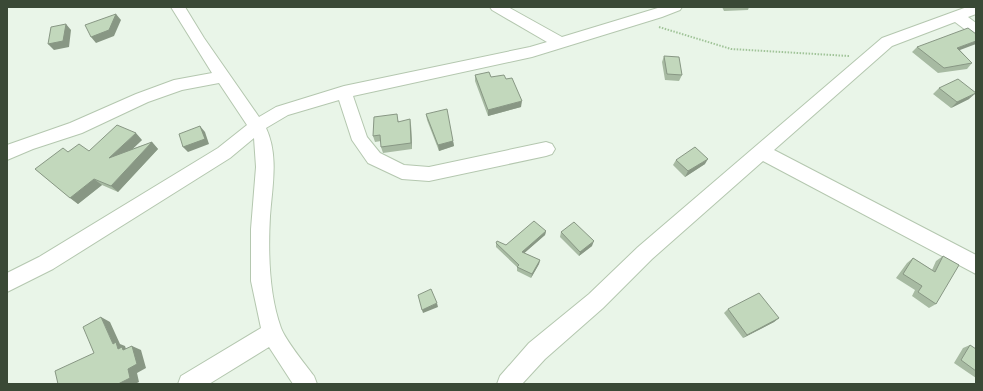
<svg xmlns="http://www.w3.org/2000/svg" width="983" height="391" viewBox="0 0 983 391" font-family="'Space Grotesk',sans-serif">
	<rect width="100%" height="100%" fill="#e9f5e8"/>
	<g fill="none" stroke-linecap="round" stroke-linejoin="round">
		<g stroke="#b4c7af" stroke-width="2">
			<path id="street" d="M171 7H185L204 38 259 117 276 107 344 86 530 47 547 42 492 10 490 7H508L562 37 661 7H682L680 10 662 17 532 57 353 96 367 137 380 153 404 165 429 167 546 142 552 144 555 149 552 154 546 156 429 181 402 179 368 163 352 140 339 100 288 115 266 128C279 156 272 187 270 216 268 251 269 295 281 328 286 341 305 364 314 376L317 384H293L269 347 209 384H178L181 376 261 328 251 281V229L256 167 254 138 230 158 53 269 7 292V273L39 257 218 148 247 125 219 83 182 90 148 102 82 133 33 149 7 160V145L70 123 136 94 174 80 212 73Z
				M967 7H976V14L968 17 976 23V35L971 34 955 22 892 46 774 150 976 255V274L763 161 652 259 603 308 545 359 522 384H497L500 376 529 343 589 294 638 247 882 38Z"/>
		</g>
		<path stroke="#a1c499" stroke-width="2" stroke-dasharray="1.5 1.5" stroke-linecap="butt" d="M659 27 731 49 849 56"/>
		<use href="#street" fill="#fff" fill-rule="evenodd"/>
	</g>
	<path fill="#a7baa2" d="M722 7H749L748 10 724 11Z
		M917 47 960 50 972 63 967 69 938 73 912 52Z
		M664 56 682 75 679 81 665 80 662 62Z
		M475 75 506 79 521 107 488 116 475 81Z
		M939 88 969 99 951 108 933 94Z
		M426 114 453 141 454 146 439 151 427 120Z
		M398 120 399 122 411 125 412 149 383 153 381 147V141L375 142 373 136Z
		M142 140 132 149 152 142 158 149 118 192 102 185 78 204 35 169 68 152 89 151Z
		M676 160 705 164 685 177 673 165Z
		M546 231 545 235 524 253 540 260 539 264 531 278 517 271V267L496 247V243L506 245Z
		M561 232 592 246 579 256 560 237Z
		M943 256 936 304 929 308 912 296 915 290 896 278 907 263 913 258 932 270 936 261Z
		M728 309 779 318 774 322 743 338 724 313Z
		M970 345 976 349V378L954 363 963 348Z"/>
	<path fill="#889784" d="M116 14 121 20 114 36 96 43 91 37Z
		M66 24 71 30 69 47 54 50 48 44Z
		M976 41V44L952 53 957 48Z
		M976 93 969 99 951 108 957 102Z
		M522 101 521 107 488 116V110Z
		M410 119 411 125 412 149 411 143Z
		M200 126 205 132 209 144 188 152 183 147Z
		M136 133 142 140 116 165 109 158Z
		M453 141 454 146 439 151 438 145Z
		M152 142 158 149 118 192 111 186Z
		M708 159 705 164 685 177 688 171Z
		M94 179 102 185 78 204 70 198Z
		M546 231 545 235 521 256 522 252Z
		M594 241 592 246 579 256 580 252Z
		M540 260 539 264 531 278 532 274Z
		M437 303 438 307 423 313 422 310Z
		M101 317 110 322 120 344 125 346 127 352 118 349 113 344Z
		M779 318 774 322 743 338 747 335Z
		M132 346 141 350 146 368 137 373 139 382 135 384H118L128 369Z"/>
	<path fill="#c2d8bc" stroke="#889784" d="M116 14 109 30 91 37 85 25Z
		M66 24 63 41 48 44 51 27Z
		M968 28 976 34V41L957 48 972 63 944 68 917 47Z
		M664 56 679 57 682 75 667 74Z
		M489 72 491 77 504 75 506 79 512 78 522 101 488 110 475 75Z
		M958 79 976 93 957 102 939 88Z
		M447 109 453 141 438 145 426 114Z
		M397 114 398 122 410 119 411 143 381 147 380 135 373 136 374 117Z
		M117 125 136 133 109 158 152 142 111 186 94 179 70 198 35 169 63 148 68 152 79 144 89 151Z
		M200 126 205 139 183 147 179 134Z
		M695 147 708 159 688 171 676 160Z
		M534 221 546 231 522 252 540 260 532 274 517 267 519 265 496 243 497 241 506 245Z
		M574 222 594 241 580 252 561 232Z
		M943 256 959 265 936 304 918 292 922 286 903 274 913 258 935 272Z
		M431 289 437 303 422 310 418 295Z
		M759 293 779 318 747 335 728 309Z
		M101 317 113 344 116 342 118 349 122 347 123 350 132 346 137 364 128 369 130 378 118 384H58L55 371 94 353 83 327Z
		M970 345 976 349V371L961 360Z"/>
	<rect width="983" height="391" fill="none" stroke="#3a4936" stroke-width="16"/>
</svg>
